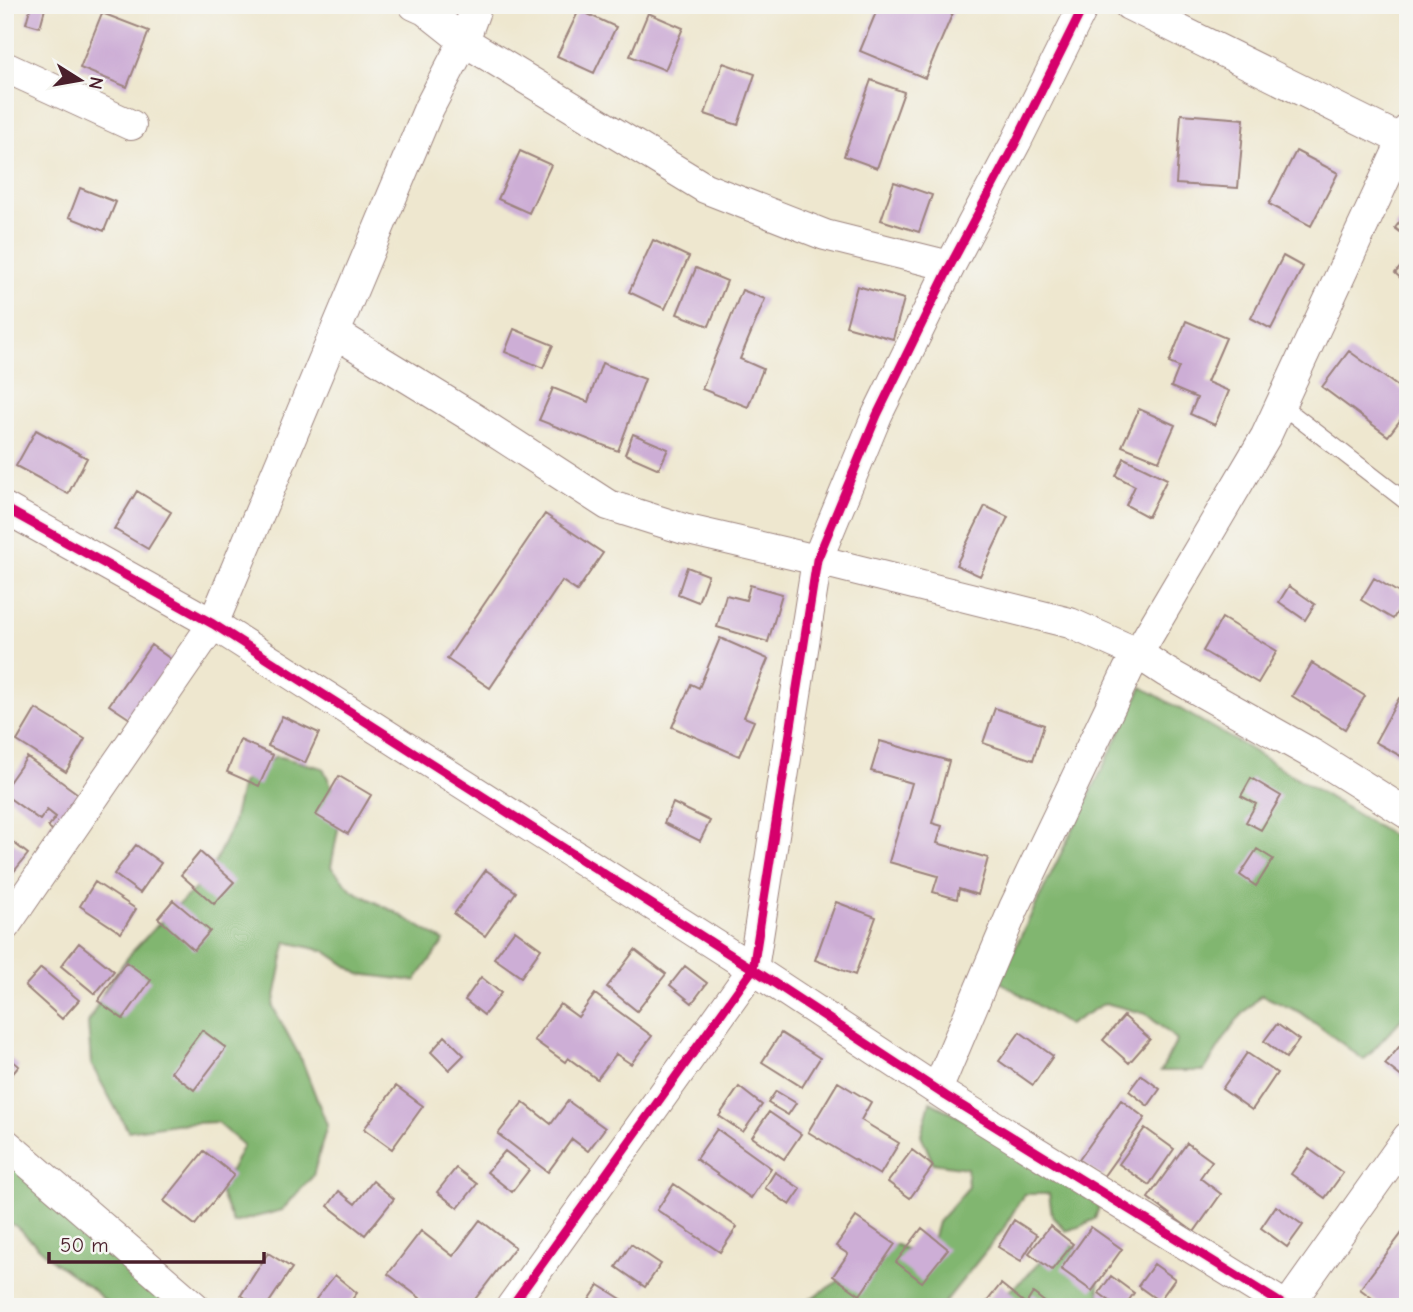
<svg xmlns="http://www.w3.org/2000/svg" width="1413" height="1312" viewBox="0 0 1413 1312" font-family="'Comic Neue',sans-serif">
	<rect width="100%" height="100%" fill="#f6f6f2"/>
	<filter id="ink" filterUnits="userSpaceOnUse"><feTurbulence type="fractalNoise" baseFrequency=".0143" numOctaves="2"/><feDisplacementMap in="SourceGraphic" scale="14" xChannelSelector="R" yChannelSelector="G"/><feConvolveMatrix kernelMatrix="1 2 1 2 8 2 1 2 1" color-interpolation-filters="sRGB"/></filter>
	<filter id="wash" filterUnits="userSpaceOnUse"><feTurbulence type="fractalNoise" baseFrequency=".00686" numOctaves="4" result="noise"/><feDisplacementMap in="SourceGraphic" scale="28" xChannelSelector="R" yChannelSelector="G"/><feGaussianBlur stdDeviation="1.57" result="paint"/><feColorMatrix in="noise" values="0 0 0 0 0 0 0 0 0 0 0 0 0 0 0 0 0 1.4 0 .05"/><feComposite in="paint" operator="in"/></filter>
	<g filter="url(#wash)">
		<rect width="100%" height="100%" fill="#eee7cf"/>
		<path fill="#81b670" stroke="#666a4e" stroke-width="2" d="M1142 687 1241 744 1408 845V1012L1364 1060 1300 1012 1261 995 1235 1022 1204 1071H1161L1177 1040 1146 1014 1105 1003 1068 1025 999 981Z
			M276 756 323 768 342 808 331 867 353 891 393 911 444 941 415 981 359 974 325 951 286 942 273 1007 302 1061 327 1125 313 1176 282 1210 233 1223 220 1192 243 1145 217 1122 175 1124 128 1131 91 1064 88 1023 106 988 131 953 171 911 207 878 232 826 242 783Z
			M930 1102 1104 1190 1095 1219 1081 1226 1066 1231 1052 1215 1049 1194H1024L1002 1231 941 1307H808L810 1299 848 1275 873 1240 897 1245 916 1254 932 1243 938 1222 968 1188 967 1168 933 1163 921 1135Z
			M5 1146 181 1307H112L92 1289 54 1262 17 1227 5 1220Z
			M1059 1241 1077 1247 1096 1261 1100 1301 1094 1307H989L1026 1277Z"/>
		<g id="blocks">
			<path fill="#cdaed6" d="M31 5H46L40 27 26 23Z
				M879 5H949L955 8 925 78 860 51Z
				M579 10 616 27 594 73 557 56Z
				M102 13 149 31 127 87 80 68Z
				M648 13 683 28 665 70 630 56Z
				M723 63 755 74 738 125 705 114Z
				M871 80 904 92 877 168 844 156Z
				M1181 114 1244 119 1238 188 1176 184Z
				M520 151 551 165 529 213 498 199Z
				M1296 151 1338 173 1311 226 1269 204Z
				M894 182 932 195 919 232 881 220Z
				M80 188 116 202 104 231 69 217Z
				M1408 211V238L1395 228Z
				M653 240 689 257 665 309 629 292Z
				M1283 256 1303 267 1271 329 1251 318Z
				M1408 259V285L1395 273Z
				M696 268 727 281 709 326 677 314Z
				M857 286 904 299 893 339 846 326Z
				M742 290 765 299 740 359 763 369 748 407 702 389Z
				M1186 321 1226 338 1207 382 1229 391 1215 425 1190 414 1197 398 1171 387 1179 367 1169 363Z
				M514 329 553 345 543 368 505 352Z
				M1349 351 1408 394V410L1388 436 1322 387Z
				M602 363 645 379 618 451 539 420 553 388 588 402Z
				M1139 409 1175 425 1159 461 1122 446Z
				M36 430 87 458 68 494 16 466Z
				M633 434 668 449 659 469 625 454Z
				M1124 458 1167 479 1148 517 1126 505 1135 486 1116 476Z
				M137 491 171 512 148 549 114 529Z
				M985 506 1008 517 980 576 956 565Z
				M545 514 603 553 577 591 562 581 490 688 447 659Z
				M687 567 708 575 698 602 678 594Z
				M1374 578 1406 597 1393 619 1361 600Z
				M750 585 782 594 768 642 717 627 726 595 746 600Z
				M1289 586 1315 604 1305 620 1279 602Z
				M1222 618 1277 651 1258 683 1203 651Z
				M720 638 768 659 744 717 754 721 739 756 672 727 691 684 699 688Z
				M151 645 172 660 130 719 109 705Z
				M1312 663 1365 696 1345 729 1292 696Z
				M1399 698 1408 703V760L1375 742Z
				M995 708 1044 725 1033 760 983 743Z
				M36 709 85 739 66 772 17 741Z
				M282 716 319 733 305 763 268 746Z
				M240 740 273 755 259 786 227 772Z
				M880 741 949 761 932 823 942 826 937 843 988 858 978 895 959 889 957 899 933 892 938 876 889 862 912 783 871 771Z
				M27 757 81 796 64 838 48 827 56 817 47 810 40 820 5 795V788Z
				M339 776 371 795 348 834 316 815Z
				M1251 778 1281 796 1261 830 1246 822 1256 804 1241 796Z
				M673 803 710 821 700 841 664 823Z
				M5 836 28 854 8 879 5 877Z
				M136 845 161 863 140 893 114 874Z
				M1257 849 1273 859 1256 886 1240 875Z
				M200 852 234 882 214 904 181 875Z
				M486 870 516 892 485 936 454 914Z
				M95 882 136 909 121 933 80 906Z
				M173 900 210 931 194 950 158 918Z
				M836 902 876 917 855 975 815 960Z
				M515 930 541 949 521 977 494 958Z
				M79 943 114 971 95 994 61 966Z
				M635 950 666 974 637 1011 607 987Z
				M126 962 151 980 123 1019 98 1001Z
				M685 966 707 983 692 1003 670 985Z
				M41 968 79 1000 62 1019 25 986Z
				M481 977 501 993 484 1015 465 1000Z
				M595 994 652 1036 631 1064 616 1054 597 1079 568 1058 565 1062 534 1040 560 1004 578 1017Z
				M1124 1016 1150 1039 1129 1063 1103 1040Z
				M1277 1024 1299 1040 1286 1058 1264 1041Z
				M202 1030 226 1048 194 1090 171 1072Z
				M1020 1032 1053 1056 1033 1085 999 1061Z
				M781 1033 820 1058 802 1087 762 1062Z
				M445 1036 464 1055 449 1070 431 1052Z
				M1408 1036V1082L1385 1064Z
				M1247 1053 1277 1073 1252 1110 1222 1089Z
				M5 1054 19 1066 5 1083Z
				M1141 1075 1160 1089 1148 1106 1129 1091Z
				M838 1082 871 1102 861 1120 899 1143 880 1175 808 1132Z
				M396 1086 423 1106 392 1149 364 1129Z
				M739 1087 762 1105 743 1132 719 1116Z
				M776 1091 796 1103 788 1115 768 1103Z
				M1121 1100 1145 1118 1103 1177 1079 1160Z
				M568 1101 605 1128 588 1151 572 1139 548 1172 498 1134 523 1102 551 1124Z
				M769 1112 801 1134 784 1159 752 1137Z
				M1145 1128 1174 1149 1149 1185 1119 1164Z
				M717 1129 771 1168 751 1198 696 1159Z
				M1187 1143 1212 1161 1200 1178 1221 1194 1194 1232 1148 1198Z
				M1309 1149 1343 1173 1325 1198 1291 1174Z
				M912 1150 933 1166 910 1198 888 1182Z
				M204 1151 234 1175 195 1225 164 1201Z
				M505 1151 529 1170 512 1192 487 1172Z
				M456 1168 477 1184 458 1208 437 1192Z
				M775 1172 801 1189 790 1205 765 1188Z
				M373 1181 394 1199 365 1235 328 1206 339 1191 355 1204Z
				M674 1184 737 1227 720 1252 657 1210Z
				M1276 1206 1303 1225 1287 1247 1261 1228Z
				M856 1217 895 1244 860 1295 833 1276 848 1254 836 1246Z
				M480 1220 515 1247 469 1307H414L420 1298 388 1274 421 1231 453 1256Z
				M1014 1220 1037 1235 1021 1261 998 1247Z
				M1408 1225V1307H1384L1360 1289Z
				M1050 1226 1073 1244 1052 1270 1029 1253Z
				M1091 1227 1122 1249 1092 1291 1061 1269Z
				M922 1228 948 1249 922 1282 896 1262Z
				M631 1244 661 1264 645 1287 616 1267Z
				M268 1253 292 1268 266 1307H259L241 1295Z
				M1154 1264 1175 1279 1159 1301 1138 1286Z
				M335 1275 357 1293 346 1307H326L316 1299Z
				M1111 1276 1134 1293 1124 1307H1118L1099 1293Z
				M1001 1284 1026 1304 1033 1293 1051 1307H989L985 1304Z
				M599 1285 623 1300 619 1307H593L587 1303Z"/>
		</g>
	</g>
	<g filter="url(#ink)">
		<use href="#blocks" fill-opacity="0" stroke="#9c837d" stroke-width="2"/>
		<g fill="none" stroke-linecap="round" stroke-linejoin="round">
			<g stroke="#9c837d" stroke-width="18">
				<path id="lane" d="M1281 405 1408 503"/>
			</g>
			<g stroke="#9c837d" stroke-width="32">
				<path id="street" d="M414 5 425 10 464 41 705 188 825 235 950 266
					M1129 5 1408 143
					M5 67 131 125
					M335 333 475 419 608 505 684 529 817 560 1070 623 1137 653 1166 672 1314 755 1408 814
					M5 508 213 624 753 969 946 1096 1287 1307
					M5 926 213 624 429 108 464 41 477 5
					M937 1090 1014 908 1128 670 1266 436 1408 129
					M5 1143 195 1307
					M511 1307 753 969 817 560 877 415 950 266 1016 142 1084 5
					M1287 1307 1408 1137"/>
			</g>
			<use href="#lane" stroke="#fff" stroke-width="16"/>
			<use href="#street" stroke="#fff" stroke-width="30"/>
			<g stroke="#f6f6f2" stroke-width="13">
				<path id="cycleway" d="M5 508 213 624 753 969 946 1096 1287 1307
					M511 1307 753 969 817 560 877 415 950 266 1016 142 1084 5"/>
			</g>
			<use href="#cycleway" stroke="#d6006c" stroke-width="9"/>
		</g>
	</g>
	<rect width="1413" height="1312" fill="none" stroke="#f6f6f2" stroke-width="28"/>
	<g transform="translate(80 80) rotate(101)" stroke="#f6f6f2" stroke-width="5" paint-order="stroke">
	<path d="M0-5L12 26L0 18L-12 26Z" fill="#4a1f2b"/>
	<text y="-10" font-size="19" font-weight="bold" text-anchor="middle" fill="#4a1f2b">N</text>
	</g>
	<path d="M49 1252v10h215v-10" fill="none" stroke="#4a1f2b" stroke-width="3.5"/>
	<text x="60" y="1252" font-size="21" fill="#4a1f2b" stroke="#f6f6f2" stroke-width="5" paint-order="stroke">50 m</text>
</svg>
